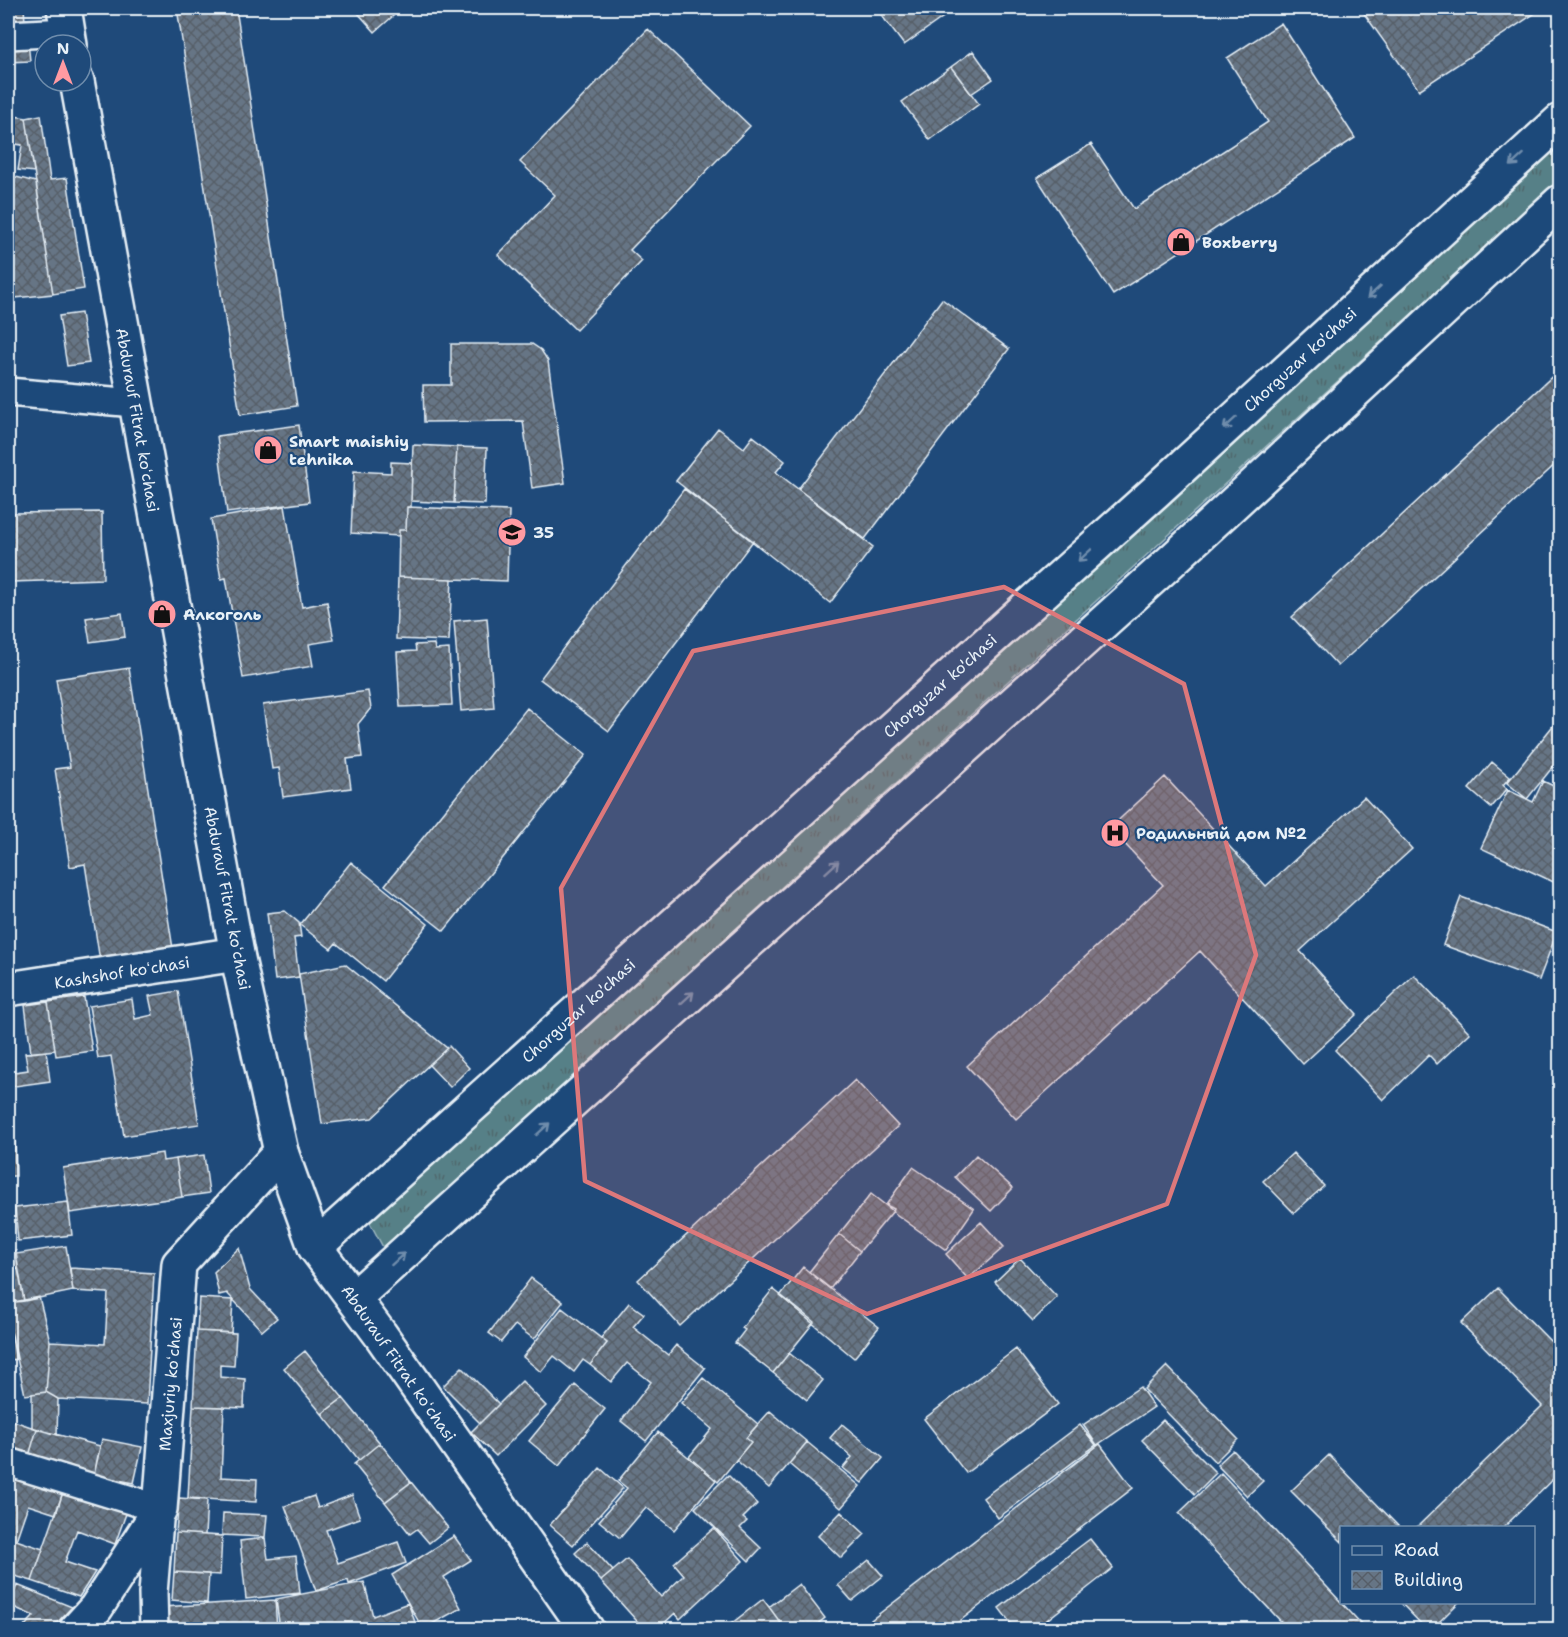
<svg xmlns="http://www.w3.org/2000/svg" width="1568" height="1637" viewBox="0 0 1568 1637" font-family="'Shantell Sans',sans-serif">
	<defs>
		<pattern id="grass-tufts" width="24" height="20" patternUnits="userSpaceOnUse" patternTransform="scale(1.5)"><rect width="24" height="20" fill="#568087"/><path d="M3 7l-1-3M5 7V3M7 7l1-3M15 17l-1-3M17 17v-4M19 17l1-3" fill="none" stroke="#4f676c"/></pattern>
		<pattern id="building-cross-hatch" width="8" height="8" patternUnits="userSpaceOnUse" patternTransform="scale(1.5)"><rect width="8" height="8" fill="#667585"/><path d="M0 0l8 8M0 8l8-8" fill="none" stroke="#565e68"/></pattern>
	</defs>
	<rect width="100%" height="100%" fill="#1f4a7a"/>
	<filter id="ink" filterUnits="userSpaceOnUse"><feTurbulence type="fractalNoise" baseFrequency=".0167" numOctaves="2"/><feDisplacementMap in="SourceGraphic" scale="12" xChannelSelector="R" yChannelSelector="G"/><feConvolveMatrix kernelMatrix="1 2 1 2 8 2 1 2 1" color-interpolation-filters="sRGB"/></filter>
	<g filter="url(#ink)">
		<path fill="url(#grass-tufts)" stroke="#9fb8c0" stroke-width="1.5" d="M1560 139V179L384 1249 368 1219Z"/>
		<path fill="url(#building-cross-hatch)" stroke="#e8f1f8" stroke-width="1.5" d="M8 8H24L25 22H8Z
			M177 8H236L297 406 240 415Z
			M365 8H402L375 32 358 13Z
			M876 8H956L904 45Z
			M1012 8H1028L1018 15Z
			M1360 8H1543L1419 90Z
			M1281 23 1355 138 1113 295 1037 178 1091 144 1134 209 1268 122 1227 58Z
			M648 29 750 126 630 250 642 261 576 330 498 255 555 195 520 162Z
			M28 42 30 61 8 62V44Z
			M973 51 993 79 971 94 951 67Z
			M951 67 979 104 930 140 902 102Z
			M8 115 26 118 34 172 18 170 22 145 8 143Z
			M41 115 50 180 67 178 84 289 53 294 26 118Z
			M8 175 36 182 53 294 15 298 8 293Z
			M942 299 1009 349 865 539 798 489Z
			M81 313 89 363 67 366 59 316Z
			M451 344H532L541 350 548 361 565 483 532 488 523 421 424 422 423 385H451Z
			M1558 371 1560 374V460L1338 666 1292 617Z
			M299 425 309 502 227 513 217 436Z
			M718 428 744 448 753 436 785 461 776 472 873 547 830 603 676 481Z
			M413 445 457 447 454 503 411 501Z
			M457 447 487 448 485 504 454 503Z
			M391 462 412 463 411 507H407L406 530H399V536L351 533 354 471 391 473Z
			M684 489 753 541 609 731 540 679Z
			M285 506 302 607 327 602 334 640 309 644 313 666 243 678 226 578 221 579 211 519Z
			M407 507 509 511 507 581 398 577 399 530H406Z
			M102 512 103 579 11 582V607H8V513Z
			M398 577 452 579 449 641 396 639Z
			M122 613 125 637 90 642 86 618Z
			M487 618 494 708 461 711 454 621Z
			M434 644 435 650 449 649 452 705 400 707 397 652 416 651 415 645Z
			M129 668 173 949 100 961 85 864 70 867 55 769 70 767 56 679Z
			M368 691 371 708 358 724 362 757 347 759 351 788 283 797 279 768 272 769 263 705Z
			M527 708 586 755 444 931 385 885Z
			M1560 717V758L1527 799 1507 783Z
			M1492 762 1510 777 1503 785 1507 789 1491 808 1469 789Z
			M1165 777 1266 886 1364 797 1412 849 1300 951 1357 1014 1303 1064 1200 951 1016 1119 967 1066 1163 885 1110 828Z
			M1543 781 1560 789V885L1481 848 1508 790 1533 802Z
			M351 862 428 924 383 981 336 943 331 949 300 925Z
			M1461 897 1557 932 1539 980 1443 945Z
			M285 911 299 923 301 937 294 938 299 977 275 980 267 913Z
			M345 964 447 1048 372 1118 322 1124 299 974Z
			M1414 975 1470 1033 1437 1064 1429 1055 1383 1100 1335 1050Z
			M178 991 199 1124 124 1136 111 1056 98 1058 89 1006 132 999 135 1019 153 1015 149 996Z
			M84 997 92 1051 56 1056 48 1002Z
			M48 1002 55 1050 31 1053 25 1005Z
			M449 1046 469 1068 450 1087 429 1065Z
			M46 1051 50 1081 8 1087V1073L28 1070 25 1053Z
			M855 1080 898 1126 680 1326 638 1280Z
			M8 1141H15L16 1176H8Z
			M162 1153 163 1161 176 1159 182 1197 70 1213 63 1168Z
			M1293 1153 1324 1186 1294 1213 1263 1181Z
			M204 1155 209 1193 182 1197 176 1159Z
			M976 1155 1013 1188 991 1211 955 1177Z
			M913 1167 974 1209 946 1250 893 1212 894 1209 886 1205Z
			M871 1194 893 1211 860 1251 839 1234Z
			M68 1202 72 1235 18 1241 15 1208Z
			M981 1222 1004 1247 968 1279 946 1254Z
			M839 1234 860 1251 830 1289 809 1272Z
			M66 1246 73 1291 24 1301 16 1254Z
			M239 1248 250 1289 277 1318 262 1331 227 1293 219 1295 214 1272Z
			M8 1251H16L18 1269 8 1270Z
			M1020 1258 1057 1297 1033 1321 995 1282Z
			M803 1267 879 1327 854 1358 780 1296Z
			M70 1268 154 1273 147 1404 58 1399 46 1392 50 1341 105 1344 108 1293 73 1291Z
			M18 1269 24 1301 8 1303V1270Z
			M531 1278 563 1302 534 1339 515 1325 501 1342 489 1333Z
			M1498 1288 1560 1351V1472L1503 1528H1416L1542 1406 1461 1323Z
			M773 1289 814 1322 773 1373 735 1343 745 1330 742 1328Z
			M39 1297 50 1341 46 1392 25 1395 8 1317V1303Z
			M199 1298 233 1300 231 1333 197 1331Z
			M629 1303 644 1314 633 1327 668 1355 676 1345 705 1368 646 1441 621 1421 651 1382 627 1363 611 1382 590 1365 607 1343 601 1338Z
			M562 1308 607 1343 590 1365 583 1360 574 1372 554 1356 541 1372 523 1357Z
			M8 1317 16 1359 8 1361Z
			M197 1331 236 1333 234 1366 220 1365V1377L245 1379 244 1408 193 1406Z
			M1016 1349 1058 1404 966 1473 924 1419Z
			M305 1351 343 1398 322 1414 284 1368Z
			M789 1353 823 1380 807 1400 773 1373Z
			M1167 1366 1238 1439 1215 1462 1144 1389Z
			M462 1367 499 1404 480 1423 443 1386Z
			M703 1378 758 1424 746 1438 751 1442 718 1482 689 1457 712 1429 681 1403Z
			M522 1381 546 1406 496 1456 471 1432Z
			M575 1385 605 1409 559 1466 529 1441Z
			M1140 1387 1154 1407 1097 1445 1083 1425Z
			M46 1392 58 1399 57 1435 32 1427V1394Z
			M343 1398 380 1443 359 1460 322 1414Z
			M193 1406 224 1407 221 1477 257 1479 256 1502 188 1498Z
			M770 1411 807 1442 769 1488 736 1460 751 1442 746 1438Z
			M8 1419 37 1429 28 1459 8 1452Z
			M1163 1420 1216 1473 1195 1494 1142 1440Z
			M842 1424 883 1458 862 1483 843 1468 852 1457 830 1438Z
			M1080 1425 1096 1445 998 1518 983 1498Z
			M37 1429 100 1446 94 1475 28 1459Z
			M658 1432 716 1480 674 1530 646 1507 620 1538 599 1521 627 1488 618 1481Z
			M102 1439 142 1447 134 1483 94 1475Z
			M807 1442 860 1486 841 1508 789 1464Z
			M380 1443 411 1482 385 1502 354 1464Z
			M1100 1444 1133 1488 948 1630H858Z
			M1233 1450 1263 1481 1247 1496 1217 1465Z
			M1329 1455 1400 1528H1342V1542L1291 1491Z
			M600 1468 623 1488 573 1545 550 1525Z
			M1221 1473 1366 1629 1289 1630 1179 1513Z
			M10 1474 64 1489 56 1514 28 1505 16 1540 43 1549 32 1581 8 1574Z
			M728 1475 757 1504 743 1518 747 1521 740 1528 761 1548 749 1561 695 1508Z
			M411 1482 448 1528 429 1543 417 1529 410 1534 385 1502Z
			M64 1489 127 1511 115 1544 77 1530 65 1562 95 1572 79 1597 32 1581Z
			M352 1495 360 1518 326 1530 338 1563 398 1542 406 1563 349 1584 348 1580 316 1591 285 1506 314 1496 318 1508Z
			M179 1498 207 1500 205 1535 176 1533Z
			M841 1512 865 1534 841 1558 818 1536Z
			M223 1513 267 1515 265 1537 222 1535Z
			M714 1528 743 1561 680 1619 675 1613 657 1630H645L601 1581 627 1559 661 1597 684 1575 674 1563Z
			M176 1533 222 1536 220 1575 174 1572Z
			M454 1536 471 1560 444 1577 461 1608 423 1629 392 1575Z
			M265 1538 268 1559 296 1556 300 1593 246 1599 240 1541Z
			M1090 1539 1113 1568 1034 1630H1016L999 1608Z
			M587 1542 613 1571 601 1581 575 1553Z
			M869 1560 883 1576 852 1601 838 1585Z
			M174 1572 209 1574 207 1603 172 1600Z
			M364 1582 373 1616 408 1603 415 1622 401 1627 402 1630H280L276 1599Z
			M799 1584 825 1618 810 1630H786L769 1607Z
			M17 1585 72 1607 50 1630H21L34 1616 9 1605Z
			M763 1599 786 1630H723Z
			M275 1600 277 1630H254V1625L163 1630 162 1607Z
			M1400 1602H1459L1431 1630H1427Z
			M1375 1621 1383 1630H1366Z"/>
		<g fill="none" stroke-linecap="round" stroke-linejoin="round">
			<g stroke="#e8f1f8" stroke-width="32">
				<path id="street" d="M8 35 68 32
					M8 392 135 403
					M8 1462 160 1509 153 1593 154 1630"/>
			</g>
			<g stroke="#e8f1f8" stroke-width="38">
				<g id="secondary">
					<path d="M64 8 70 45"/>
					<path d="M77 81 237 954 281 1152 315 1247 380 1334 587 1630"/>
					<path d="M8 989 237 954"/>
					<path id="s1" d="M315 1247 1155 492 1560 121"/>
					<path d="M354 1298 1167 565 1560 202"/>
					<path d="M76 1630 96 1608 160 1509 179 1264 281 1152"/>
				</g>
			</g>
			<use href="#street" stroke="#1f4a7a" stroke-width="27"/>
			<use href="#secondary" stroke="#1f4a7a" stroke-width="33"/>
		</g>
		<defs><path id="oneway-shaft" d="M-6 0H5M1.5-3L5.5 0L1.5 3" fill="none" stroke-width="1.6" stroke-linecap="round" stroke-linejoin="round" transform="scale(1.5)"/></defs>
		<g stroke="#6f8dac">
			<use href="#oneway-shaft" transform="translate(1517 160) rotate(138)"/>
			<use href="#oneway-shaft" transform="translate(1374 292) rotate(138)"/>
			<use href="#oneway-shaft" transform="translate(1230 423) rotate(138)"/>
			<use href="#oneway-shaft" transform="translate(1085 555) rotate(138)"/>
			<use href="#oneway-shaft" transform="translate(832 867) rotate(-42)"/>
			<use href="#oneway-shaft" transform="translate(687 998) rotate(-42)"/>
			<use href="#oneway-shaft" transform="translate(543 1129) rotate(-42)"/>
			<use href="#oneway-shaft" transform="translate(398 1259) rotate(-42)"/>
		</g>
	</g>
	<path fill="#dd787b" fill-opacity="0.2" stroke="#dd787b" stroke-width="4.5" stroke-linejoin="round" d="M1004 587 1184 684 1256 955 1167 1204 867 1314 585 1181 561 888 693 651Z"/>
	<defs>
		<g id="shop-disc" transform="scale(1.5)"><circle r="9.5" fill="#ff9aa2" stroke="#1f4a7a"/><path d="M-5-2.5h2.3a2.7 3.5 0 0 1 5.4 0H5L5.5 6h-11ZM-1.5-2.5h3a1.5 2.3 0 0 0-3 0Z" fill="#111"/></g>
		<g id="school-disc" transform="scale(1.5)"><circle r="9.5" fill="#ff9aa2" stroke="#1f4a7a"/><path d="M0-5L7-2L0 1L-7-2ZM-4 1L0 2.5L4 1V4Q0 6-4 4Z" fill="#111"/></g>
		<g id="hospital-disc" transform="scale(1.5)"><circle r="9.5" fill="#ff9aa2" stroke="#1f4a7a"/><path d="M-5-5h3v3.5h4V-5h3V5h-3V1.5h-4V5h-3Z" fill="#111"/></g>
	</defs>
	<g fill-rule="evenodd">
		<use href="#shop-disc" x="1181" y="242"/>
		<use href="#shop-disc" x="268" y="450"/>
		<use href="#school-disc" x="512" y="532"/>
		<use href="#shop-disc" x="162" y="614"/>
		<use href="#hospital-disc" x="1115" y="833"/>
	</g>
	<g text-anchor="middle" stroke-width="4.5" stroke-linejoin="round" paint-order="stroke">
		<g font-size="16" font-weight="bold" fill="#e8f1f8" stroke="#1f4a7a" text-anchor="start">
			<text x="1202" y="248">Boxberry</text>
			<text x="289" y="447">Smart maishiy<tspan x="289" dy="18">tehnika</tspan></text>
			<text x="533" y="538">35</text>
			<text x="183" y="620">Алкоголь</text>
			<text x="1136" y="839">Родильный дом №2</text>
		</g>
		<g font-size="16" fill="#e8f1f8" stroke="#1f4a7a">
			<text dy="6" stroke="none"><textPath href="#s1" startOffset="1326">Chorguzar ko'chasi</textPath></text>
			<text transform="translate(138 420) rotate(80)" y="6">Abdurauf Fitrat koʻchasi</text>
			<text dy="6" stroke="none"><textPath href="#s1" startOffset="840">Chorguzar ko'chasi</textPath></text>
			<text transform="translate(228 898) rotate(79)" y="6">Abdurauf Fitrat koʻchasi</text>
			<text transform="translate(122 972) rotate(-9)" y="6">Kashshof koʻchasi</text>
			<text dy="6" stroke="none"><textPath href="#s1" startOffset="354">Chorguzar ko'chasi</textPath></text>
			<text transform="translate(399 1363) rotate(55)" y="6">Abdurauf Fitrat koʻchasi</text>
			<text transform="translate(170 1384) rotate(-85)" y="6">Maxjuriy koʻchasi</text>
		</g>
	</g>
	<rect width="1568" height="1637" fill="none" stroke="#1f4a7a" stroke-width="30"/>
	<rect x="15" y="15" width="1538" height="1607" fill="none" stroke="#e8f1f8" stroke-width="2" filter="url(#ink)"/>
	<rect x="1340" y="1526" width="195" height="78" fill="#1f4a7a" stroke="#6f8dac" stroke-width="1.5"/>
	<rect x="1352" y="1546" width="30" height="9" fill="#1f4a7a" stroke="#6f8dac" stroke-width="1.5"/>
	<text x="1394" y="1556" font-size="18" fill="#e8f1f8">Road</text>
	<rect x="1352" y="1571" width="30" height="18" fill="url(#building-cross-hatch)" stroke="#6f8dac" stroke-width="1.5"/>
	<text x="1394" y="1586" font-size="18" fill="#e8f1f8">Building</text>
	<g transform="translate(63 63)"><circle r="28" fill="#1f4a7a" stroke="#6f8dac" stroke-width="1.5"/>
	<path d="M0-4.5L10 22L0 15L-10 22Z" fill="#ff9aa2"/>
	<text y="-9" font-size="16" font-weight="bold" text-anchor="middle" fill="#e8f1f8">N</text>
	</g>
</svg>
